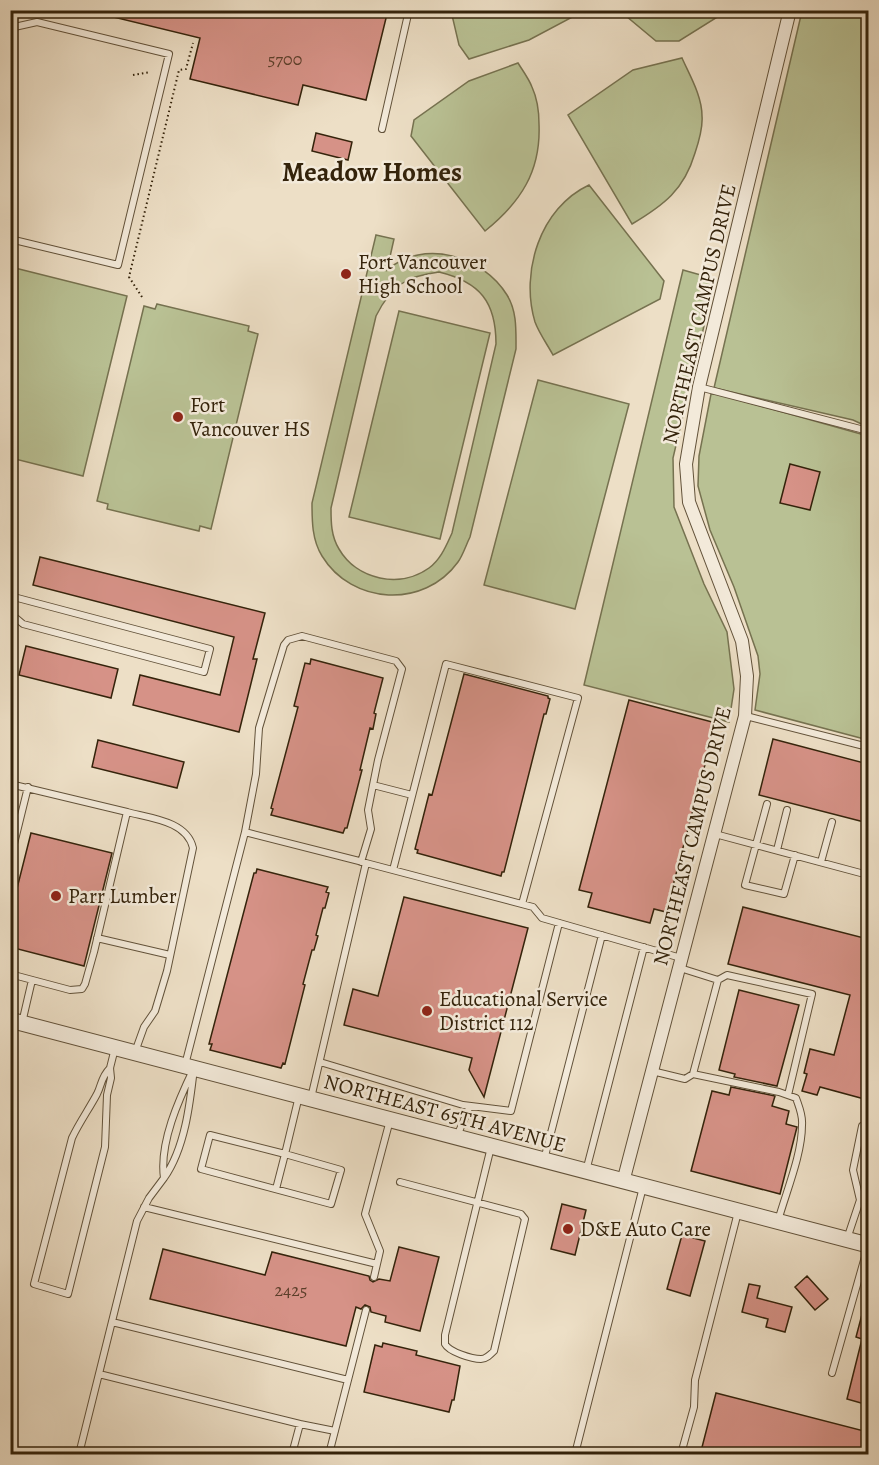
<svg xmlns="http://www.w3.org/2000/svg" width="879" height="1465" viewBox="0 0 879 1465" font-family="Alegreya,serif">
	<rect width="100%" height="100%" fill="#eddfc6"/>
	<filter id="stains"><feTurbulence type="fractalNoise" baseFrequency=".00333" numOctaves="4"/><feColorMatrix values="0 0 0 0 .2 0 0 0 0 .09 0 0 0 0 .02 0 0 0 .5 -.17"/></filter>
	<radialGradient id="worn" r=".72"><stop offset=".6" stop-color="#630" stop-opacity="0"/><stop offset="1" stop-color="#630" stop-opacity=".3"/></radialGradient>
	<path fill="#b9c194" stroke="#767250" stroke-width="1.5" fill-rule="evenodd" d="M451 11V10L581 11 580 13 529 40 469 59 459 45Z
		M620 11H727L679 41H656Z
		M802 11H868V427L853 420 714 388Z
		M682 58C690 76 702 96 702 116 703 128 699 141 695 153 684 190 664 205 632 224L568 115 633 70Z
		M518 63C523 71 529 79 532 87 537 98 539 111 539 124 541 171 521 202 485 231L411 136 414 120 469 81Z
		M589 185 664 281 660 299 553 355C547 344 539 333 535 322 520 272 540 208 589 185Z
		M376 235 394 239 387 270C424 238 483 256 507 295 517 311 516 330 516 349L470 537C466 545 463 555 458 562 424 609 352 605 322 556 312 540 312 521 312 503ZM439 272C480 282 496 302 496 344L452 533C446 546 441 559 429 568 400 589 357 580 339 549 331 536 331 522 331 508L376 316C391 286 406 276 439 272Z
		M11 267 127 296 83 476 11 458Z
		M683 270 715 279 673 458 674 507 704 584 727 632 734 689 729 722 584 685Z
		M157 304 249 326 248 331 258 334 211 529 200 526 199 531 107 509 108 504 97 501 144 306 155 309Z
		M399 311 490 333 440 539 349 517Z
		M538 380 629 404 575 609 484 585Z
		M711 394H718L868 436V740L755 710 760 674 758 656 734 587 710 530 698 486 699 456Z"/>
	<path fill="#d69287" stroke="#34230b" stroke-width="1.5" d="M102 10H388L366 100 303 85 298 105 190 79 200 38 101 14Z
		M316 133 352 142 348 160 312 151Z
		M790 464 820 472 810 510 780 503Z
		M40 557 265 613 253 659H257L239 732 133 705 140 675 220 695 234 637 33 585Z
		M26 646 118 669 111 698 19 675Z
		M311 659 383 678 374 713 376 714 373 729 370 728 360 770H362L347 828H345L343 833 271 815 273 809 271 808 298 707 294 706 305 663 310 664Z
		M464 674 548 696V698L550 699 546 714H544L504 872H502L501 876 417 853 418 850 415 849 429 794 432 795Z
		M629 700 716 723 666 912 654 909 650 923 588 907 592 893 579 890Z
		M773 739 868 764V823L759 795Z
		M98 740 184 762 177 788 92 767Z
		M31 833 112 853 84 966 10 947V916Z
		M257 869 328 887 326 892 329 893 325 908H323L316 935 318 936 314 950H312L303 984 305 985 285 1064 283 1063 281 1068 210 1050 212 1044H209L254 873H256Z
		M404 897 528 928 484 1097 469 1070 472 1058 344 1025 353 989 378 996Z
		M743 907 868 939V1100L820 1087 817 1095 802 1091 807 1074 804 1073 810 1049 834 1055 850 995 728 964Z
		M739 990 799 1005 777 1086 734 1077 735 1074 719 1070Z
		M731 1087 775 1096 772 1106 789 1111 786 1124 797 1127 780 1194 691 1171 712 1091 729 1095Z
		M562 1204 586 1210 575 1255 551 1249Z
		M682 1235 705 1241 690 1296 667 1289Z
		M399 1247 439 1257 420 1331 385 1322 386 1316 371 1312 370 1307 365 1305 361 1309 356 1307 346 1346 150 1299 163 1249 265 1275 272 1252 369 1276 370 1280 373 1282 379 1279 390 1281Z
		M807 1276 828 1299 815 1310 795 1287Z
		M749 1284 760 1286 757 1298 792 1307 785 1332 766 1327 768 1319 742 1312Z
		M865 1303H868V1405L847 1399 862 1339 856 1337Z
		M383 1343 417 1351 416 1355 460 1366 454 1400H452L449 1412 364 1392 375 1345 382 1347Z
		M716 1393 868 1432V1455H700Z"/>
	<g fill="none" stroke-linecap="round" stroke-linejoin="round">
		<g stroke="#62523a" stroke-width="8">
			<path id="service" d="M10 13 18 14 26 10
				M10 28 37 22 169 54 118 265 10 239
				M382 129 409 10
				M699 387 868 431
				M10 596 210 649 204 672 23 624 10 613
				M746 716 868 747
				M10 784 127 812
				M373 785 412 795
				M767 804 745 885 784 894 795 855
				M245 832 256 774 259 728 284 645 288 640 302 636 396 661 402 669 378 760 368 810 371 829 361 862
				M715 834 868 875
				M777 850 787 810
				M10 860 28 787
				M821 862 832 822
				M393 870 446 664 578 698 522 904
				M97 938 170 955
				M10 974 70 990 82 989 85 984 94 952 127 812C150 818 187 821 193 848L167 971 155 1011 144 1027 135 1052
				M718 980 727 975 812 994 788 1095
				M22 1023 32 980
				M320 1062 463 1105 511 1111 559 923
				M185 1065 245 832 363 862
				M110 1068C101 1077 102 1084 97 1094 89 1109 79 1123 72 1138L34 1284 68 1294 105 1147 107 1095 111 1078 110 1068 115 1048
				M194 1068C190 1104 185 1148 164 1178 159 1143 179 1099 194 1068Z
				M652 1071 685 1079 693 1074 718 980 680 968
				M693 1074 779 1092 796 1098C799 1107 803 1115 802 1125 802 1155 786 1192 778 1221
				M311 1098 366 863 533 907 542 918 681 958
				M457 1136 470 1106
				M544 1160 602 935
				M586 1171 644 947
				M400 1182 521 1214 525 1219 494 1351C490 1355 486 1359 481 1359 472 1359 449 1352 445 1344V1335L491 1147
				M276 1189 285 1154 341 1170 331 1204 201 1169 210 1135 285 1154 299 1096
				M860 1200 853 1170 862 1126
				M144 1207 377 1264
				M847 1239 860 1200 868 1191
				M374 1277 380 1251 365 1214 390 1120
				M112 1322 348 1380
				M832 1373 868 1246
				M99 1374 300 1424 292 1454
				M300 1424 335 1431
				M79 1454 137 1221 149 1198 164 1178
				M329 1454 366 1310
				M575 1454 643 1187
				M681 1454 694 1407 695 1380 738 1212"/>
		</g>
		<g stroke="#62523a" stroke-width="14">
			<path id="minor" d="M623 1182 745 716 747 676 742 641 689 502 686 464 699 387 790 10"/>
		</g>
		<g stroke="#62523a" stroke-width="17">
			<path id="tertiary" d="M10 1020 868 1245"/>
		</g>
		<path stroke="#34230b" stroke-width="2" stroke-dasharray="1.5 3" stroke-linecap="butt" d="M53 12 54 10
			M133 75 150 72
			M142 297 129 277 179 70 186 69 193 43"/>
		<use href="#service" stroke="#f3eada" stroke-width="6"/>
		<use href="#minor" stroke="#f3eada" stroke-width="12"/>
		<use href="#tertiary" stroke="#f3eada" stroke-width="15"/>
	</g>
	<g fill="#8f2418" stroke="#f3eada" stroke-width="2">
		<circle cx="346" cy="274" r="6"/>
		<circle cx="178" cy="417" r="6"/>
		<circle cx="56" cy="896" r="6"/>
		<circle cx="427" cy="1011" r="6"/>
		<circle cx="568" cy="1229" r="6"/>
	</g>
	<g text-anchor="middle" stroke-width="5" stroke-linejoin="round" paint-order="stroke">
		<g font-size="18" fill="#5c3f2a">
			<text x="285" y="65">5700</text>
			<text x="291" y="1296">2425</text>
		</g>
		<g font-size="21" fill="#34230b" stroke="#f3eada" text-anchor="start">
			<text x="358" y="269">Fort Vancouver<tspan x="358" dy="24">High School</tspan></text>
			<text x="190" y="412">Fort<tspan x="190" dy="24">Vancouver HS</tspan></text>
			<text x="68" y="903">Parr Lumber</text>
			<text x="439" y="1006">Educational Service<tspan x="439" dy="24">District 112</tspan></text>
			<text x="580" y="1236">D&amp;E Auto Care</text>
		</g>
		<g font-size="21" fill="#34230b" stroke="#f3eada">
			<text transform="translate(699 314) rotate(-77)" y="7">NORTHEAST CAMPUS DRIVE</text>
			<text transform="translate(692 836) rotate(-76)" y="7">NORTHEAST CAMPUS DRIVE</text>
			<text transform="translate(445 1113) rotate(15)" y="7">NORTHEAST 65TH AVENUE</text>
		</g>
		<g font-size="27" font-weight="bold" fill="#34230b" stroke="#f3eada">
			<text x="372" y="181">Meadow Homes</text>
		</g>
	</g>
	<rect width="879" height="1465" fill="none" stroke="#eddfc6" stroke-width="36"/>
	<rect x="12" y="12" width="855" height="1441" fill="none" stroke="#34230b" stroke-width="3"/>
	<rect x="18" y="18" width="843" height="1429" fill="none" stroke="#34230b" stroke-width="1.5"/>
	<rect width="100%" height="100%" filter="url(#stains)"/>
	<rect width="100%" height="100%" fill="url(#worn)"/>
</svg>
